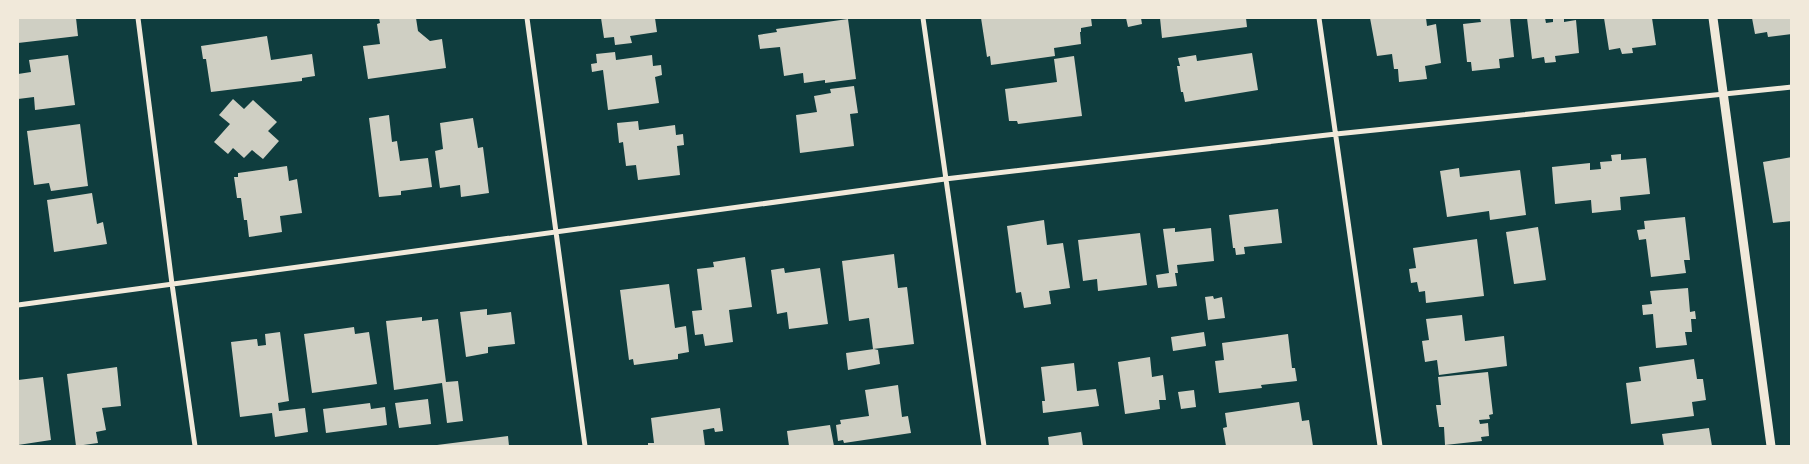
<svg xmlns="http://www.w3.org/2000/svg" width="1809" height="464" viewBox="0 0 1809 464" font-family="'PT Sans',sans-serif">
	<rect width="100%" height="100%" fill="#0f3d3e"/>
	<path fill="#cfcfc3" d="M18 18H76L78 36 18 43Z
		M379 18H416L418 31 430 41 442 39 446 68 368 79 363 46 380 44 377 24 380 23Z
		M601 18H655L657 32 630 36 632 43 615 45 614 37 604 38Z
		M981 18H1091L1092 26 1081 28V32H1080L1081 44 1054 48 1055 56 991 65 990 56 987 57Z
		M1126 18H1141L1142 24 1128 27Z
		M1160 18H1246L1247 27 1162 38Z
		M1370 18H1426L1427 26 1436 24 1441 63 1425 66 1427 79 1399 82 1398 69H1394L1392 54 1377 56Z
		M1480 18H1510L1514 57 1499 59 1500 68 1472 71 1471 62H1467L1463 24 1481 22Z
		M1527 18H1545L1546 23 1553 22V18H1564V22L1576 20 1579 53 1555 56 1556 62 1545 63 1544 57 1532 59Z
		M1604 18H1652L1656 45 1632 48 1633 53 1622 54 1620 48 1609 50Z
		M1752 18H1792V34L1768 37 1767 32 1755 34Z
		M848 19 856 79 825 83V80L804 83 803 73 784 76 780 47 760 49 758 35 777 32 776 29Z
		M267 36 271 60 312 54 315 76 302 78V81L211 92 206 59H203L201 46Z
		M615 52 616 60 652 55 653 66 661 65 662 75 655 77 659 103 608 110 603 70 592 72 591 64 597 63 596 54Z
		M1252 53 1258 90 1185 102 1183 92H1181L1177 66H1180L1178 58 1196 55 1197 61Z
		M68 55 75 105 35 110 34 97 18 99V74L31 72 29 60Z
		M1074 56 1082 116 1018 124 1017 121H1009L1005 89 1057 82 1054 59Z
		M854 86 858 113 850 114 854 146 800 153 796 115 817 112 814 96 831 93 830 89Z
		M233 99 244 109 253 100 277 122 268 131 279 141 263 159 252 150 244 158 233 148 228 154 214 142 230 124 219 115Z
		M389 115 392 142 397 141 400 161 428 158 432 187 401 191V195L379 197 369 118Z
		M473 118 478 148 483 147 489 193 461 197 460 185 440 188 435 151 443 149 440 123Z
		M638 121 639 130 675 125 676 135 683 134 684 145 677 146 680 175 638 180 636 165 626 166 623 142 619 143 617 123Z
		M80 124 88 186 51 191 49 183 34 185 27 131Z
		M1621 154V160L1646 158 1650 194 1620 197 1621 210 1592 213 1591 200 1555 204 1552 167 1590 163V170L1601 169 1600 162 1612 161 1611 155Z
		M1792 157V221L1773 223 1763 162Z
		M287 166 289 181 297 179 302 213 280 216 282 232 249 237 247 220H244L241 198H237L234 177H238V173Z
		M1459 168 1460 177 1520 170 1526 215 1490 220 1489 211 1447 217 1440 171Z
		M92 193 97 224 103 222 107 244 54 252 47 200Z
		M1278 209 1282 243 1244 247 1245 254 1236 255 1235 248H1233L1229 215Z
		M1685 217 1690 260H1684L1686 273 1651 277 1646 239 1639 240 1637 230 1645 229 1644 221Z
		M1044 220 1047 245 1063 243 1070 288 1049 291 1051 304 1024 308 1021 292 1016 293 1007 226Z
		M1538 227 1546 280 1514 284 1506 232Z
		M1175 228V232L1211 228 1214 261 1177 265 1178 273H1175L1177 286 1158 288 1156 275 1169 273 1163 229Z
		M1140 233 1147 285 1098 291 1097 279 1083 281 1078 240Z
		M1477 239 1484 296 1426 303 1425 291 1419 292 1417 282 1411 283 1409 269 1416 268 1413 248Z
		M894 254 898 288 907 287 914 344 873 349 869 318 849 321 842 261Z
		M745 257 752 307 729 310 733 342 705 346 703 334 695 335 692 311 702 310 697 269 714 267 713 262Z
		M784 268 785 273 820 268 828 324 789 329 787 312 777 314 771 270Z
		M669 284 675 328 686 326 689 352 678 354V359L634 365 633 359 629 360 620 290Z
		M1688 288 1690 312 1695 311 1696 319H1691L1692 332H1685L1687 345 1656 348 1653 314 1643 315 1642 305 1652 304 1650 291Z
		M1213 296 1214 299 1222 297 1225 318 1208 320 1205 297Z
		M487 309V315L511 312 515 344 488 347V353L466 357 460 312Z
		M1462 315 1465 341 1504 336 1507 366 1439 375 1437 360 1425 362 1422 341 1429 340 1426 319Z
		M422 317V321L438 319 446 382 458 381 463 421 447 423 442 383 394 390 386 321Z
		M354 327 355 334 369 332 377 384 312 393 304 334Z
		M280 332 289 401 278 403 279 411 305 408 308 432 275 437 272 413 240 417 231 342 257 339 258 346 266 345 265 334Z
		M1204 332 1206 346 1173 351 1171 337Z
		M1288 334 1292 368H1295L1297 381 1261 385 1262 388 1219 393 1215 361 1224 360 1222 343Z
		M874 349 878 350 880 364 848 370 846 353Z
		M1150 357 1152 377 1163 375 1166 400H1159L1160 409 1125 414 1118 362Z
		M1694 359 1697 379H1703L1706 400 1692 402 1694 416 1631 424 1626 383 1641 381 1639 367Z
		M1074 363 1077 391 1096 389 1099 406 1043 413 1042 401H1045L1041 367Z
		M117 367 121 406 102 408 106 430 96 432 98 443 76 446 67 374Z
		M1488 372 1493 414 1489 415 1490 419 1479 420 1480 424 1488 423 1489 436 1481 437 1482 441 1445 445 1444 427H1439L1436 405H1441L1438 377Z
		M43 377 51 440 18 445V380Z
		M898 385 902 417 908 416 911 433 844 443 843 440 838 441 836 425 841 424 840 420 869 416 865 390Z
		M1194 390 1196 407 1181 409 1178 392Z
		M428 399 431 424 399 428 395 403Z
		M1299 402 1302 421 1309 420 1313 446H1226L1223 428 1227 427 1225 413Z
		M370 403 371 409 385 407 387 425 326 433 323 409Z
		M720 408 723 431 715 432 714 428 703 430 705 446H648V443H654L651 418Z
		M830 425 834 446H789L787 431Z
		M1709 428 1712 446H1664L1662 434Z
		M1081 432 1083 446H1049L1048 437Z
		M508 436 509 446H437V445Z"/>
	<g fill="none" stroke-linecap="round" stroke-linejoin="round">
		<path stroke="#f1e9da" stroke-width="5" d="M138 18 172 284 195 446
			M527 18 585 446
			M923 18 984 446
			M1319 18 1380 446
			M18 305 945 179 1336 134 1792 87"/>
		<path stroke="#f1e9da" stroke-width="9" d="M1713 18 1771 446"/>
	</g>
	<rect width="1809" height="464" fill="none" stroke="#f1e9da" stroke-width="38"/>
</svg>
